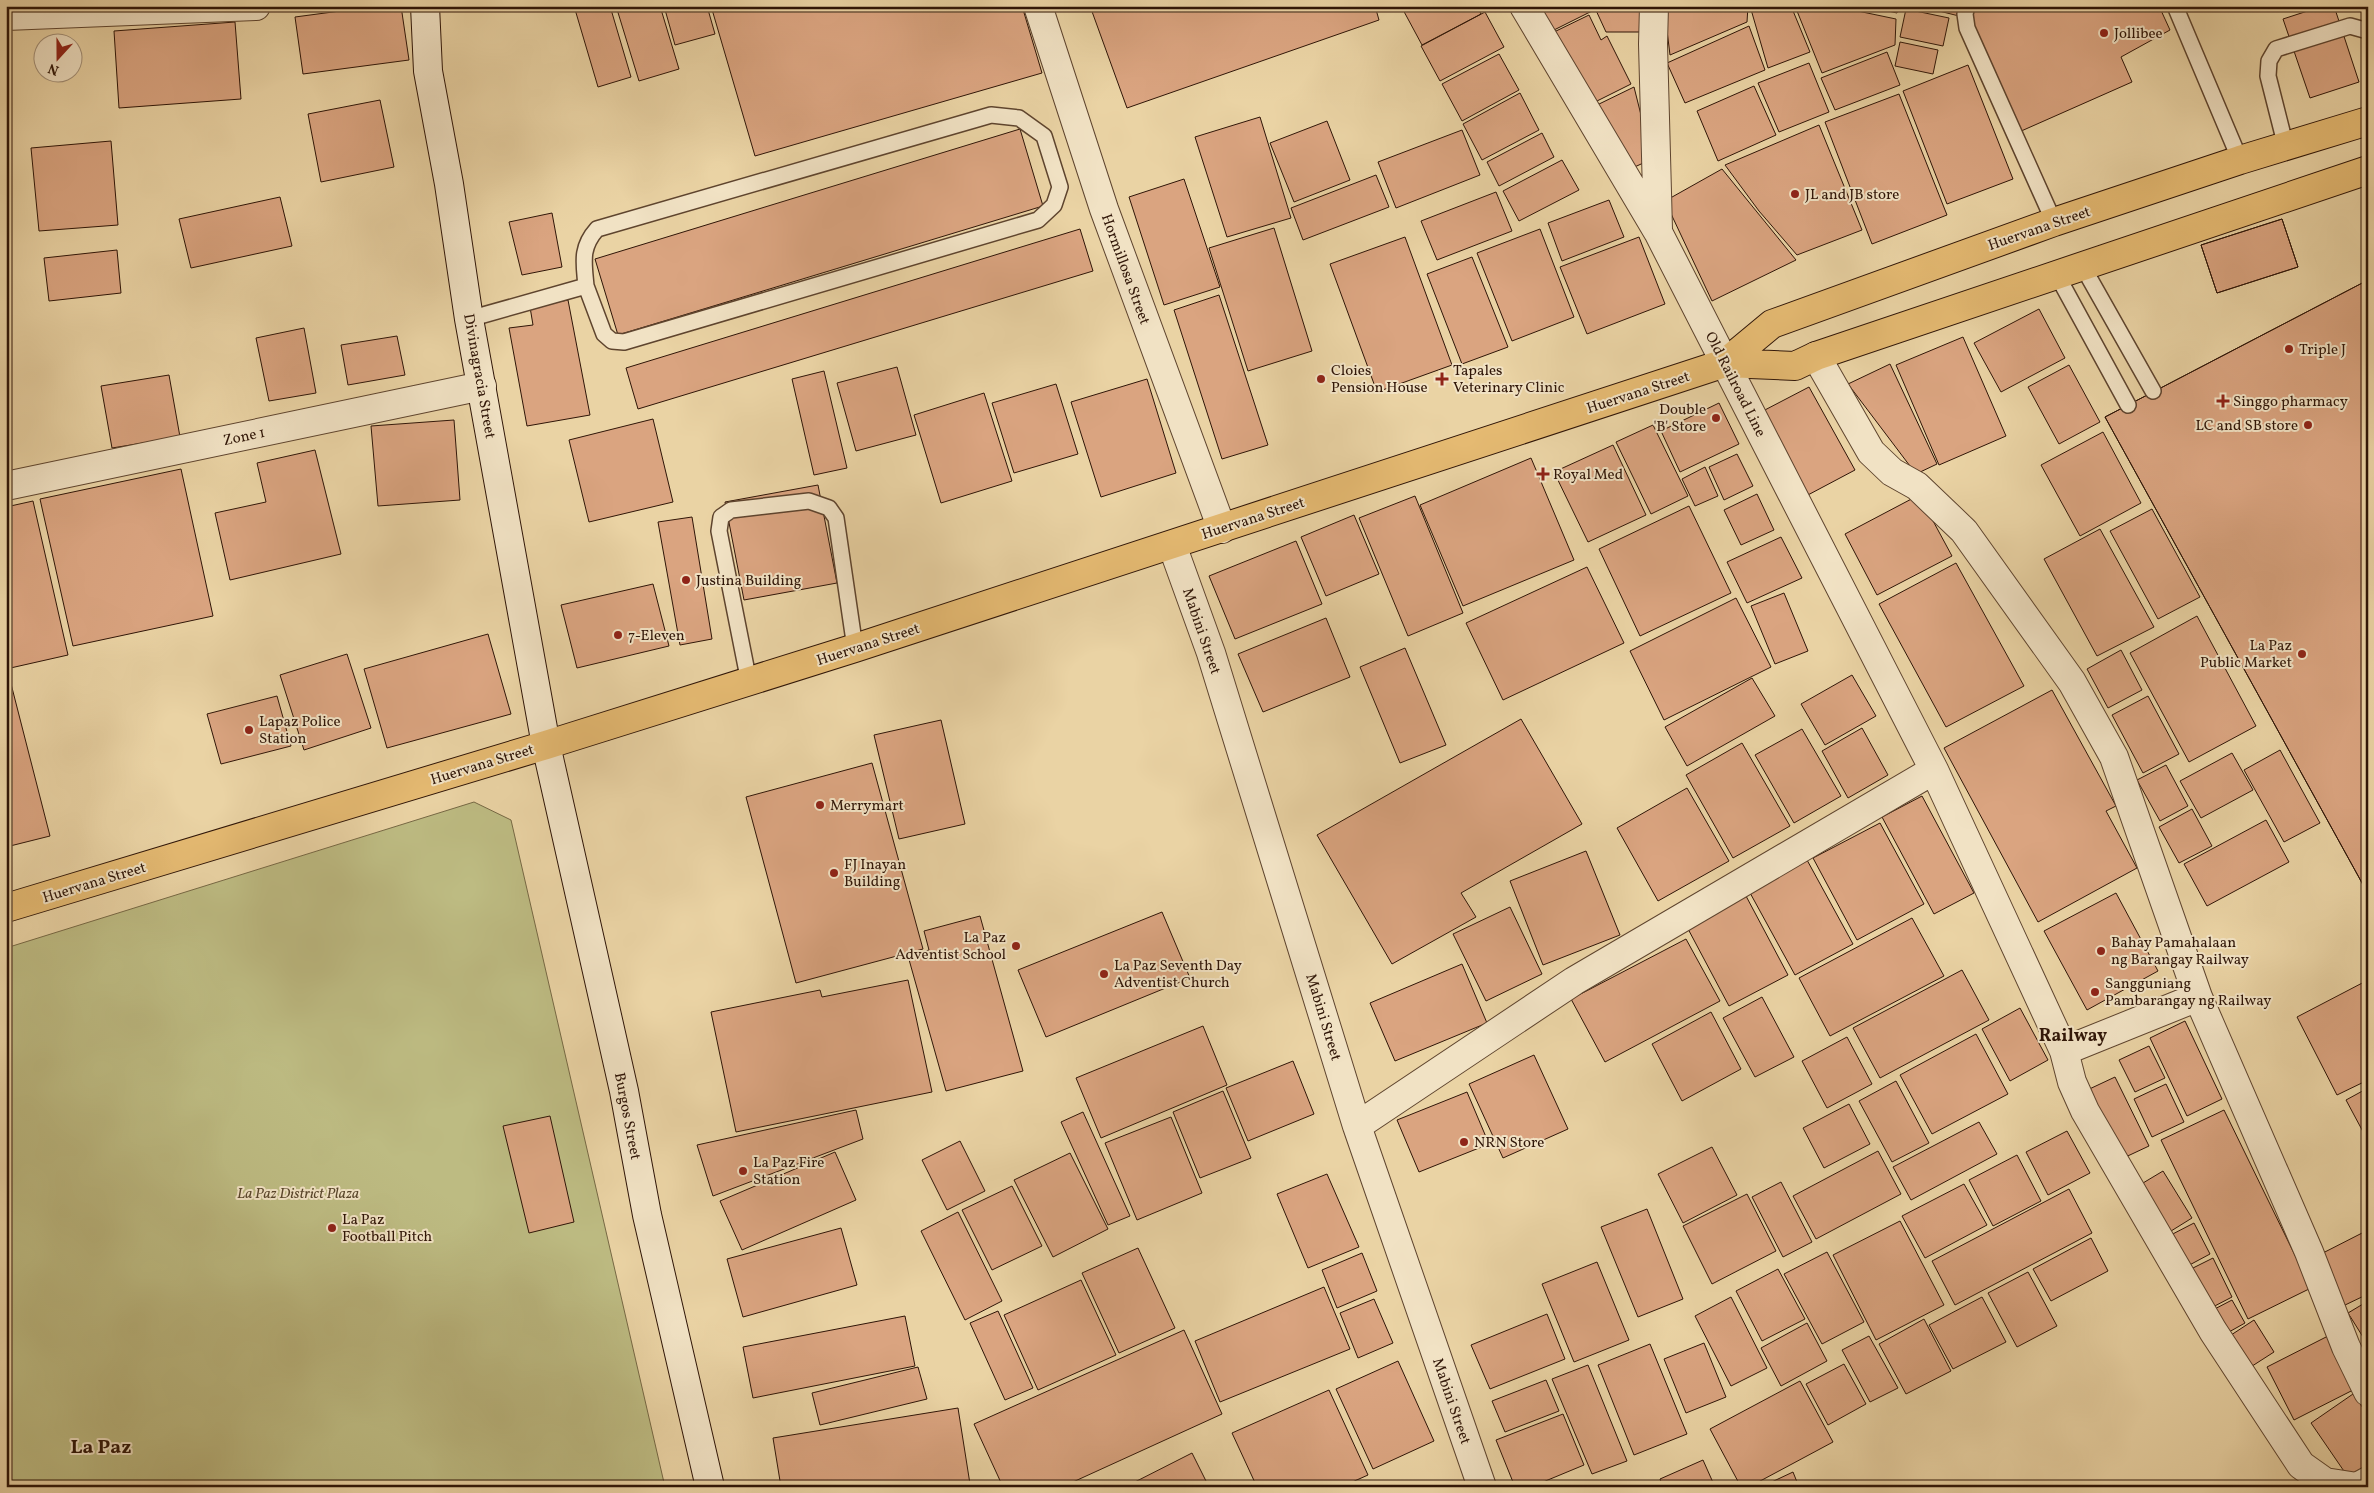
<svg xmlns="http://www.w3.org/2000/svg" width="2374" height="1493" viewBox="0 0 2374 1493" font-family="Vollkorn,serif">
	<rect width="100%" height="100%" fill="#ead3a4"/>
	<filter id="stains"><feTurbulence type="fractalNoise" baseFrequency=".004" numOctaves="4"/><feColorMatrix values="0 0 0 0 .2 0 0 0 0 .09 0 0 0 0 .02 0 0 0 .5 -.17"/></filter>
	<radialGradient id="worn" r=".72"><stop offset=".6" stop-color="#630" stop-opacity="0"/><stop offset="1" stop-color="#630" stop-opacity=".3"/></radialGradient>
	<path fill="#bdbb82" stroke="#766844" d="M474 802 511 820 665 1487H6V948Z"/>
	<path fill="#daa480" stroke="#2f1507" d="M378 6H401L409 60 303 74 295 17Z
		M574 6H610L631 77 598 87Z
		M616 6H660L679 69 639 81Z
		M664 6H707L715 34 675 45Z
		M711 6H1022L1042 73 755 156Z
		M1090 6H1375L1379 20 1127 108Z
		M1401 6H1477L1481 14 1422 45Z
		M1539 6H1592L1594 10 1552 31Z
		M1594 6H1646L1645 32H1606Z
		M1664 6H1748L1747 22 1670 55Z
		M1750 6H1791L1810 52 1768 68Z
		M1795 6 1848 9 1896 19 1895 45 1822 73Z
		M1867 6H1899L1897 13Z
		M1919 6H1961L1959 16Z
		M1971 6H2159L2170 30 2121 57 2132 82 2019 132 1968 14Z
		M2323 6H2334L2359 82 2310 98 2283 19Z
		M1906 9 1949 18 1943 46 1900 37Z
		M1485 12 1504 47 1440 81 1421 46Z
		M1589 15 1601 40 1607 36 1631 84 1589 105 1552 33Z
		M235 22 241 99 119 108 114 31Z
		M1749 26 1765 70 1685 103 1667 63Z
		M1900 42 1938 50 1933 74 1895 66Z
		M1887 52 1900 85 1835 110 1821 78Z
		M1499 54 1519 90 1462 121 1442 84Z
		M1809 63 1829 112 1779 132 1758 83Z
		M1968 65 2013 179 1947 204 1903 91Z
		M1754 86 1776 135 1718 161 1697 111Z
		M1634 87 1652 159 1628 170 1595 106Z
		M1520 93 1539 130 1482 160 1463 124Z
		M1899 94 1947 215 1872 244 1825 122Z
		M380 100 394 167 321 182 308 114Z
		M1260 117 1291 218 1227 237 1195 137Z
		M1327 121 1350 180 1294 202 1270 143Z
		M1819 125 1862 230 1797 255 1759 211 1725 165Z
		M1020 129 1043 206 618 335 595 259Z
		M1462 130 1480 175 1396 208 1378 162Z
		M1542 133 1554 157 1499 186 1487 162Z
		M111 141 118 225 39 231 31 148Z
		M1562 160 1579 190 1519 221 1503 191Z
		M1722 169 1796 260 1712 301 1665 201Z
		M1376 175 1389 207 1303 240 1291 208Z
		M1184 179 1220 287 1164 305 1129 197Z
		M1496 192 1512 231 1437 260 1421 221Z
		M280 197 292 246 191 268 179 219Z
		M1609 200 1624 237 1562 261 1548 223Z
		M552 213 562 267 522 275 509 222Z
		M2282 219 2298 267 2217 293 2201 245Z
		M2282 219 2298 267 2217 293 2201 245Z
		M1274 228 1312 351 1248 371 1209 248Z
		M1080 229 1093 271 638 409 626 368Z
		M1540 229 1574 317 1512 341 1477 253Z
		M1405 237 1452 365 1377 392 1330 264Z
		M1639 237 1665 304 1587 334 1560 267Z
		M117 250 121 293 49 301 44 258Z
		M1472 257 1508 347 1462 364 1427 274Z
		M2368 280V892H2367L2105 417Z
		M2368 280V892H2367L2105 417Z
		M1219 295 1268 445 1222 459 1174 310Z
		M568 300 590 415 527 426 509 328 533 325 530 307Z
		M2039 309 2065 358 2001 392 1974 343Z
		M304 328 316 393 269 401 256 338Z
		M397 336 405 375 348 385 341 345Z
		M1963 337 2006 436 1939 465 1896 365Z
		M1890 364 1937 464 1916 474 1848 384Z
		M2069 365 2100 422 2059 444 2028 387Z
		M897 367 916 435 856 451 837 383Z
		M824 371 847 468 814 475 792 379Z
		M169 375 180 437 112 448 101 386Z
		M1147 379 1176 473 1101 497 1071 402Z
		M1056 384 1078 454 1014 473 992 403Z
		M1809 387 1855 470 1806 496 1761 412Z
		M984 393 1012 481 941 503 914 415Z
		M1719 403 1739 444 1680 472 1661 431Z
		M653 419 673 502 589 522 569 440Z
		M454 420 460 500 378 506 371 426Z
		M1653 425 1688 496 1651 514 1616 442Z
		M2103 432 2141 503 2080 536 2041 465Z
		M1613 445 1646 515 1588 542 1554 472Z
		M315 450 341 554 230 580 215 513 266 502 257 463Z
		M1737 454 1753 486 1724 500 1709 467Z
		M1531 458 1574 560 1463 606 1420 505Z
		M1705 467 1718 496 1695 506 1682 479Z
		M181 469 213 616 73 646 40 499Z
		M818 485 837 583 744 600 725 502Z
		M1757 494 1774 530 1741 545 1724 510Z
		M1919 495 1952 556 1877 595 1845 534Z
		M1415 496 1463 613 1408 636 1359 518Z
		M33 501 68 655 6 669V507Z
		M1689 506 1731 593 1640 636 1599 549Z
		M2152 509 2200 597 2158 619 2110 531Z
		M1354 515 1379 574 1326 596 1301 537Z
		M692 517 712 639 680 645 658 522Z
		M2100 529 2154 627 2097 656 2044 559Z
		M1781 537 1802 578 1747 603 1727 562Z
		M1296 541 1322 604 1235 639 1209 576Z
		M1956 563 2024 686 1946 727 1879 604Z
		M1587 567 1624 643 1503 700 1466 623Z
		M653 584 669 646 577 668 561 605Z
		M1784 593 1808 651 1775 664 1751 606Z
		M1736 598 1771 667 1664 720 1630 651Z
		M2197 616 2256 726 2189 762 2130 653Z
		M1326 618 1350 677 1263 712 1238 654Z
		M488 634 511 714 387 748 364 669Z
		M1405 648 1446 745 1400 763 1360 667Z
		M2121 650 2142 690 2108 708 2087 669Z
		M347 654 371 728 304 750 280 675Z
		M1852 675 1876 716 1825 745 1801 704Z
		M9 676 50 836 6 847V677Z
		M1752 678 1775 716 1687 766 1665 727Z
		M2052 690 2116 806 2106 811 2137 868 2038 922 1944 748Z
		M277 696 291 746 221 764 207 714Z
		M2148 696 2179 754 2143 773 2112 715Z
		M1521 719 1582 824 1461 893 1476 917 1392 964 1317 835Z
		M941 720 965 824 899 839 874 735Z
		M1862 728 1888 775 1848 798 1822 751Z
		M1802 729 1841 796 1794 823 1755 755Z
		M1742 743 1790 826 1733 858 1686 775Z
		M2280 750 2320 823 2284 842 2244 770Z
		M2232 753 2253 790 2201 818 2180 781Z
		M872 763 923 949 796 983 746 797Z
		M2166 765 2188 806 2160 821 2137 780Z
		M1687 788 1729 861 1658 901 1617 828Z
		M1922 796 1974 893 1934 914 1882 817Z
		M2192 809 2212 846 2179 863 2159 827Z
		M2266 820 2289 862 2207 906 2184 864Z
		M1880 823 1924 904 1857 940 1813 858Z
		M1586 851 1620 935 1543 965 1510 881Z
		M1807 860 1853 944 1795 975 1749 891Z
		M2116 893 2158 971 2087 1010 2044 931Z
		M1746 896 1788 975 1729 1006 1687 927Z
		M1510 907 1542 974 1486 1001 1453 934Z
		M1162 912 1190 978 1046 1037 1018 970Z
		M980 916 1023 1071 946 1091 908 956 929 950 924 931Z
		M1912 918 1944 976 1830 1036 1799 978Z
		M1686 939 1720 1001 1605 1062 1571 999Z
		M1462 964 1487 1023 1395 1061 1370 1003Z
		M1962 970 1989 1020 1880 1078 1853 1028Z
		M908 980 932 1092 736 1132 711 1012 820 990 822 997Z
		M2368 980V1080L2337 1095 2297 1017Z
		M1762 997 1794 1057 1755 1077 1723 1018Z
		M2020 1008 2048 1060 2010 1081 1982 1029Z
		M1711 1012 1741 1069 1682 1101 1652 1044Z
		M2185 1021 2222 1099 2187 1116 2150 1038Z
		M1203 1026 1227 1085 1101 1138 1076 1078Z
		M1976 1034 2008 1094 1932 1134 1900 1075Z
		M1847 1037 1872 1084 1827 1108 1802 1061Z
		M2149 1046 2165 1078 2135 1092 2119 1060Z
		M1534 1055 1568 1129 1503 1158 1469 1084Z
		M1293 1061 1314 1114 1248 1141 1226 1088Z
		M2115 1077 2149 1146 2117 1161 2083 1092Z
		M1896 1081 1929 1143 1892 1162 1859 1101Z
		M2166 1084 2184 1122 2152 1137 2134 1099Z
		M2368 1088V1141L2346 1100Z
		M1223 1091 1251 1158 1200 1178 1173 1112Z
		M1467 1092 1489 1144 1419 1172 1397 1120Z
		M1849 1104 1870 1144 1824 1168 1803 1128Z
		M856 1110 863 1139 713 1196 697 1145Z
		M2224 1110 2311 1288 2248 1319 2161 1140Z
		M1083 1112 1130 1216 1108 1225 1061 1122Z
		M550 1116 574 1222 529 1233 503 1126Z
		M1171 1117 1202 1193 1137 1220 1105 1143Z
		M1979 1122 1997 1154 1911 1200 1893 1167Z
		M2067 1131 2090 1173 2048 1195 2026 1152Z
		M960 1141 985 1191 947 1210 922 1160Z
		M1712 1147 1737 1195 1683 1223 1658 1174Z
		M1878 1151 1901 1194 1816 1239 1793 1196Z
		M835 1152 856 1200 742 1250 720 1201Z
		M1070 1153 1108 1229 1053 1257 1014 1180Z
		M2017 1155 2041 1201 1993 1226 1969 1180Z
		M2163 1171 2192 1218 2163 1236 2133 1189Z
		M1327 1174 1359 1247 1308 1268 1277 1194Z
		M1781 1182 1812 1242 1783 1257 1752 1197Z
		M1964 1184 1987 1225 1925 1258 1902 1216Z
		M1012 1186 1042 1246 992 1270 962 1210Z
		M2069 1189 2092 1233 1955 1305 1932 1261Z
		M1747 1194 1776 1251 1712 1284 1683 1226Z
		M1647 1209 1683 1299 1638 1317 1601 1227Z
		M958 1212 1002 1301 965 1320 921 1231Z
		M1900 1221 1944 1305 1876 1340 1833 1255Z
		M2194 1223 2210 1254 2182 1269 2165 1238Z
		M841 1228 857 1285 743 1317 727 1259Z
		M2368 1230V1294L2343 1306 2317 1256Z
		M2091 1238 2108 1271 2051 1301 2033 1269Z
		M1138 1248 1175 1328 1119 1353 1082 1273Z
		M1827 1252 1864 1322 1822 1344 1784 1274Z
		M1362 1253 1377 1291 1337 1308 1322 1270Z
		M2213 1258 2232 1297 2207 1310 2187 1271Z
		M1597 1262 1629 1340 1574 1362 1542 1284Z
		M1778 1269 1805 1319 1762 1341 1736 1291Z
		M2028 1272 2057 1326 2017 1347 1988 1293Z
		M1081 1280 1116 1355 1038 1390 1004 1315Z
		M1324 1287 1350 1349 1220 1402 1195 1341Z
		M1731 1297 1767 1368 1731 1386 1695 1316Z
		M1982 1297 2006 1342 1953 1369 1929 1325Z
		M1374 1299 1393 1343 1358 1358 1340 1313Z
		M2232 1300 2245 1323 2220 1337 2207 1313Z
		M2368 1301V1345L2348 1313Z
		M998 1311 1033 1388 1005 1400 970 1323Z
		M1547 1314 1565 1359 1490 1389 1471 1345Z
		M905 1316 915 1366 753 1398 743 1347Z
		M1924 1319 1951 1371 1906 1394 1879 1344Z
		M2254 1320 2274 1352 2246 1370 2225 1339Z
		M1807 1323 1827 1361 1781 1386 1761 1348Z
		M1184 1330 1222 1414 1062 1487H1003L974 1424Z
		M2330 1335 2357 1388 2294 1420 2267 1367Z
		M1869 1336 1898 1388 1870 1402 1842 1350Z
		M1704 1343 1726 1397 1686 1413 1664 1359Z
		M1650 1344 1687 1434 1634 1455 1598 1365Z
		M1398 1361 1434 1441 1373 1469 1336 1389Z
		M1844 1364 1866 1404 1828 1425 1806 1384Z
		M1588 1365 1627 1461 1592 1474 1552 1379Z
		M918 1367 927 1399 820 1425 812 1393Z
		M1546 1380 1559 1411 1505 1432 1492 1401Z
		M1800 1381 1833 1442 1749 1487H1741L1710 1429Z
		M1329 1390 1368 1475 1341 1487H1257L1232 1433Z
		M2353 1394 2368 1415V1464L2348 1477 2311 1423Z
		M958 1408 970 1484 954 1487H781L773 1438Z
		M1563 1414 1584 1465 1531 1487H1515L1496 1440Z
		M1192 1453 1209 1487H1125Z
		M1703 1460 1715 1487H1663L1660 1479Z
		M1793 1472 1799 1487H1761Z"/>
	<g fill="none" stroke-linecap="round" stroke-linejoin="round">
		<g stroke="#5e442e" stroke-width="18">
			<path id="lane" d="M1967 6 1965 14 1967 28 2054 222
				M2175 6 2240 160
				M2286 147 2268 76 2269 61 2276 49 2350 26 2368 31
				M2083 267 2153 391
				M2057 275 2128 405
				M469 319 586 286C584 263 580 248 597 229L991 115 1019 118 1044 136 1060 187 1054 205 1038 220 624 342 612 341 604 334 586 286
				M749 682 719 531 721 517 731 510 809 501 829 508 836 518 855 648"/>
		</g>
		<g stroke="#5e442e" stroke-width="30">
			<path id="street" d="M1038 6 1104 209 1222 529
				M1524 6 1658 232 1725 363 1934 770 2064 1051 2072 1082 2085 1111 2213 1331 2301 1465 2325 1482 2357 1487 2368 1481
				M1654 6 1653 44 1658 230
				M6 16 256 6
				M1816 356 1871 452 1892 472 1917 486 1964 531 2072 682 2114 757 2198 997 2309 1252 2346 1347 2368 1392
				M6 486 482 386
				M1172 545 1211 653 1357 1126 1482 1487
				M2064 1051 2198 997
				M1357 1126 1574 981 1934 770"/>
		</g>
		<g stroke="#2f1507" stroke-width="30">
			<path id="secondary" d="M425 6 428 71 449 184 469 319 546 745 624 1091 647 1215 710 1487"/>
		</g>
		<g stroke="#2f1507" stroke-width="30">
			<path id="primary" d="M1725 363 1772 324 2054 222 2240 160 2368 121
				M6 908 546 745 855 648 1725 363 1795 366 1816 356 2368 170"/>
		</g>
		<use href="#lane" stroke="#f1e2c4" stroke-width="15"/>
		<use href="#street" stroke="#f1e2c4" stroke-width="28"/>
		<use href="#secondary" stroke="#f1e2c4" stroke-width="28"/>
		<use href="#primary" stroke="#e5ba72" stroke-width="28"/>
	</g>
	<g fill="#8f2418" stroke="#f1e2c4" stroke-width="2">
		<circle cx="2104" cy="33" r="5"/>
		<circle cx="1795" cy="194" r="5"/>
		<circle cx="2289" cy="349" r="5"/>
		<circle cx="1321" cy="379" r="5"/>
		<path d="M1439.5 371.5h5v5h5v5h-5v5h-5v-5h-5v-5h5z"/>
		<path d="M2220.5 393.5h5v5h5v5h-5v5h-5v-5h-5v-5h5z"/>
		<circle cx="1716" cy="418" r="5"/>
		<circle cx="2308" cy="425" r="5"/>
		<path d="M1540.5 466.5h5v5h5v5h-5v5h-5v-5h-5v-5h5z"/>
		<circle cx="686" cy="580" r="5"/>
		<circle cx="618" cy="635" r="5"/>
		<circle cx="2302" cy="654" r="5"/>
		<circle cx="249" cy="730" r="5"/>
		<circle cx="820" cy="805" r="5"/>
		<circle cx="834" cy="873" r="5"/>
		<circle cx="1016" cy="946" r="5"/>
		<circle cx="2101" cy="951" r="5"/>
		<circle cx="1104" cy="974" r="5"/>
		<circle cx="2095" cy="992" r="5"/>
		<circle cx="1464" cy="1142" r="5"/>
		<circle cx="743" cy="1171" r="5"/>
		<circle cx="332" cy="1228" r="5"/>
	</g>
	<g text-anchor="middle" stroke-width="4" stroke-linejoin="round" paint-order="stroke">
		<g font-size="15" fill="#2f1507" stroke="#f1e2c4" text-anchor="start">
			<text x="2114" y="38">Jollibee</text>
			<text x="1805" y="199">JL and JB store</text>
			<text x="2299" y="354">Triple J</text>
			<text x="1331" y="375">Cloies<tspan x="1331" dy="17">Pension House</tspan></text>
			<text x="1453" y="375">Tapales<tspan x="1453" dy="17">Veterinary Clinic</tspan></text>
			<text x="2233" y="406">Singgo pharmacy</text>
			<text x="1706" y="414" text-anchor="end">Double<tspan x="1706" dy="17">'B' Store</tspan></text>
			<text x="2298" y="430" text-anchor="end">LC and SB store</text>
			<text x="1553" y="479">Royal Med</text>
			<text x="696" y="585">Justina Building</text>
			<text x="628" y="640">7-Eleven</text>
			<text x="2292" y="650" text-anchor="end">La Paz<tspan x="2292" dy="17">Public Market</tspan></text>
			<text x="259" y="726">Lapaz Police<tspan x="259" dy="17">Station</tspan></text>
			<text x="830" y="810">Merrymart</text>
			<text x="844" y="869">FJ Inayan<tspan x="844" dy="17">Building</tspan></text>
			<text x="1006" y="942" text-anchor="end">La Paz<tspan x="1006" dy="17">Adventist School</tspan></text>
			<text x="2111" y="947">Bahay Pamahalaan<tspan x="2111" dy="17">ng Barangay Railway</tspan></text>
			<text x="1114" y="970">La Paz Seventh Day<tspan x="1114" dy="17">Adventist Church</tspan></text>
			<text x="2105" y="988">Sangguniang<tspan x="2105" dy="17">Pambarangay ng Railway</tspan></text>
			<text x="1474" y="1147">NRN Store</text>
			<text x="753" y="1167">La Paz Fire<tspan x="753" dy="17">Station</tspan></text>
			<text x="342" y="1224">La Paz<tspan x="342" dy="17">Football Pitch</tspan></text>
		</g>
		<g font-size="15" fill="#2f1507" stroke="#f1e2c4">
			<text transform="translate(2039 228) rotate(-19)" y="5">Huervana Street</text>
			<text transform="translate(1126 269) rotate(70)" y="5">Hormillosa Street</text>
			<text transform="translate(480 376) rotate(80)" y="5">Divinagracia Street</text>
			<text transform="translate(1736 384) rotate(63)" y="5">Old Railroad Line</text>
			<text transform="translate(1638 392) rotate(-18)" y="5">Huervana Street</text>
			<text transform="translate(244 436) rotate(-12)" y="5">Zone 1</text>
			<text transform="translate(1253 518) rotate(-18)" y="5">Huervana Street</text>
			<text transform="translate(1202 631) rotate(71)" y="5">Mabini Street</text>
			<text transform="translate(868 644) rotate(-18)" y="5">Huervana Street</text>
			<text transform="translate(482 764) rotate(-17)" y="5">Huervana Street</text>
			<text transform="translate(94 882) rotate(-17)" y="5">Huervana Street</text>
			<text transform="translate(1324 1017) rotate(73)" y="5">Mabini Street</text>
			<text transform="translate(628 1116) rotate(79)" y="5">Burgos Street</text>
			<text transform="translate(1452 1401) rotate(71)" y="5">Mabini Street</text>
		</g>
		<g font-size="15" font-style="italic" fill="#5a472c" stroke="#f1e2c4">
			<text x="298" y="1198">La Paz District Plaza</text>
		</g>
		<g font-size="18" font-weight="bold" fill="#2f1507" stroke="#f1e2c4">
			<text x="2073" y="1041">Railway</text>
		</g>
		<g font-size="20" font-weight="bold" fill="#2f1507" stroke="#f1e2c4">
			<text x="101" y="1453">La Paz</text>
		</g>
	</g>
	<rect width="2374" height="1493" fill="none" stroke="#ead3a4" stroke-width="25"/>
	<rect x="8" y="8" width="2359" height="1478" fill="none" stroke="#2f1507" stroke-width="2.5"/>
	<rect x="12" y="12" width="2349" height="1468" fill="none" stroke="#2f1507"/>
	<g transform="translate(58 58) rotate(201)"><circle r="24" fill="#f1e2c4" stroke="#a39078"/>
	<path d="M0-4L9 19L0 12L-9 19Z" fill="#8f2418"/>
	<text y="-8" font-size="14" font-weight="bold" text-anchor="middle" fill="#2f1507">N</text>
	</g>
	<rect width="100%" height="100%" filter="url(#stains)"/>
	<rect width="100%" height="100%" fill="url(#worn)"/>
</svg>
